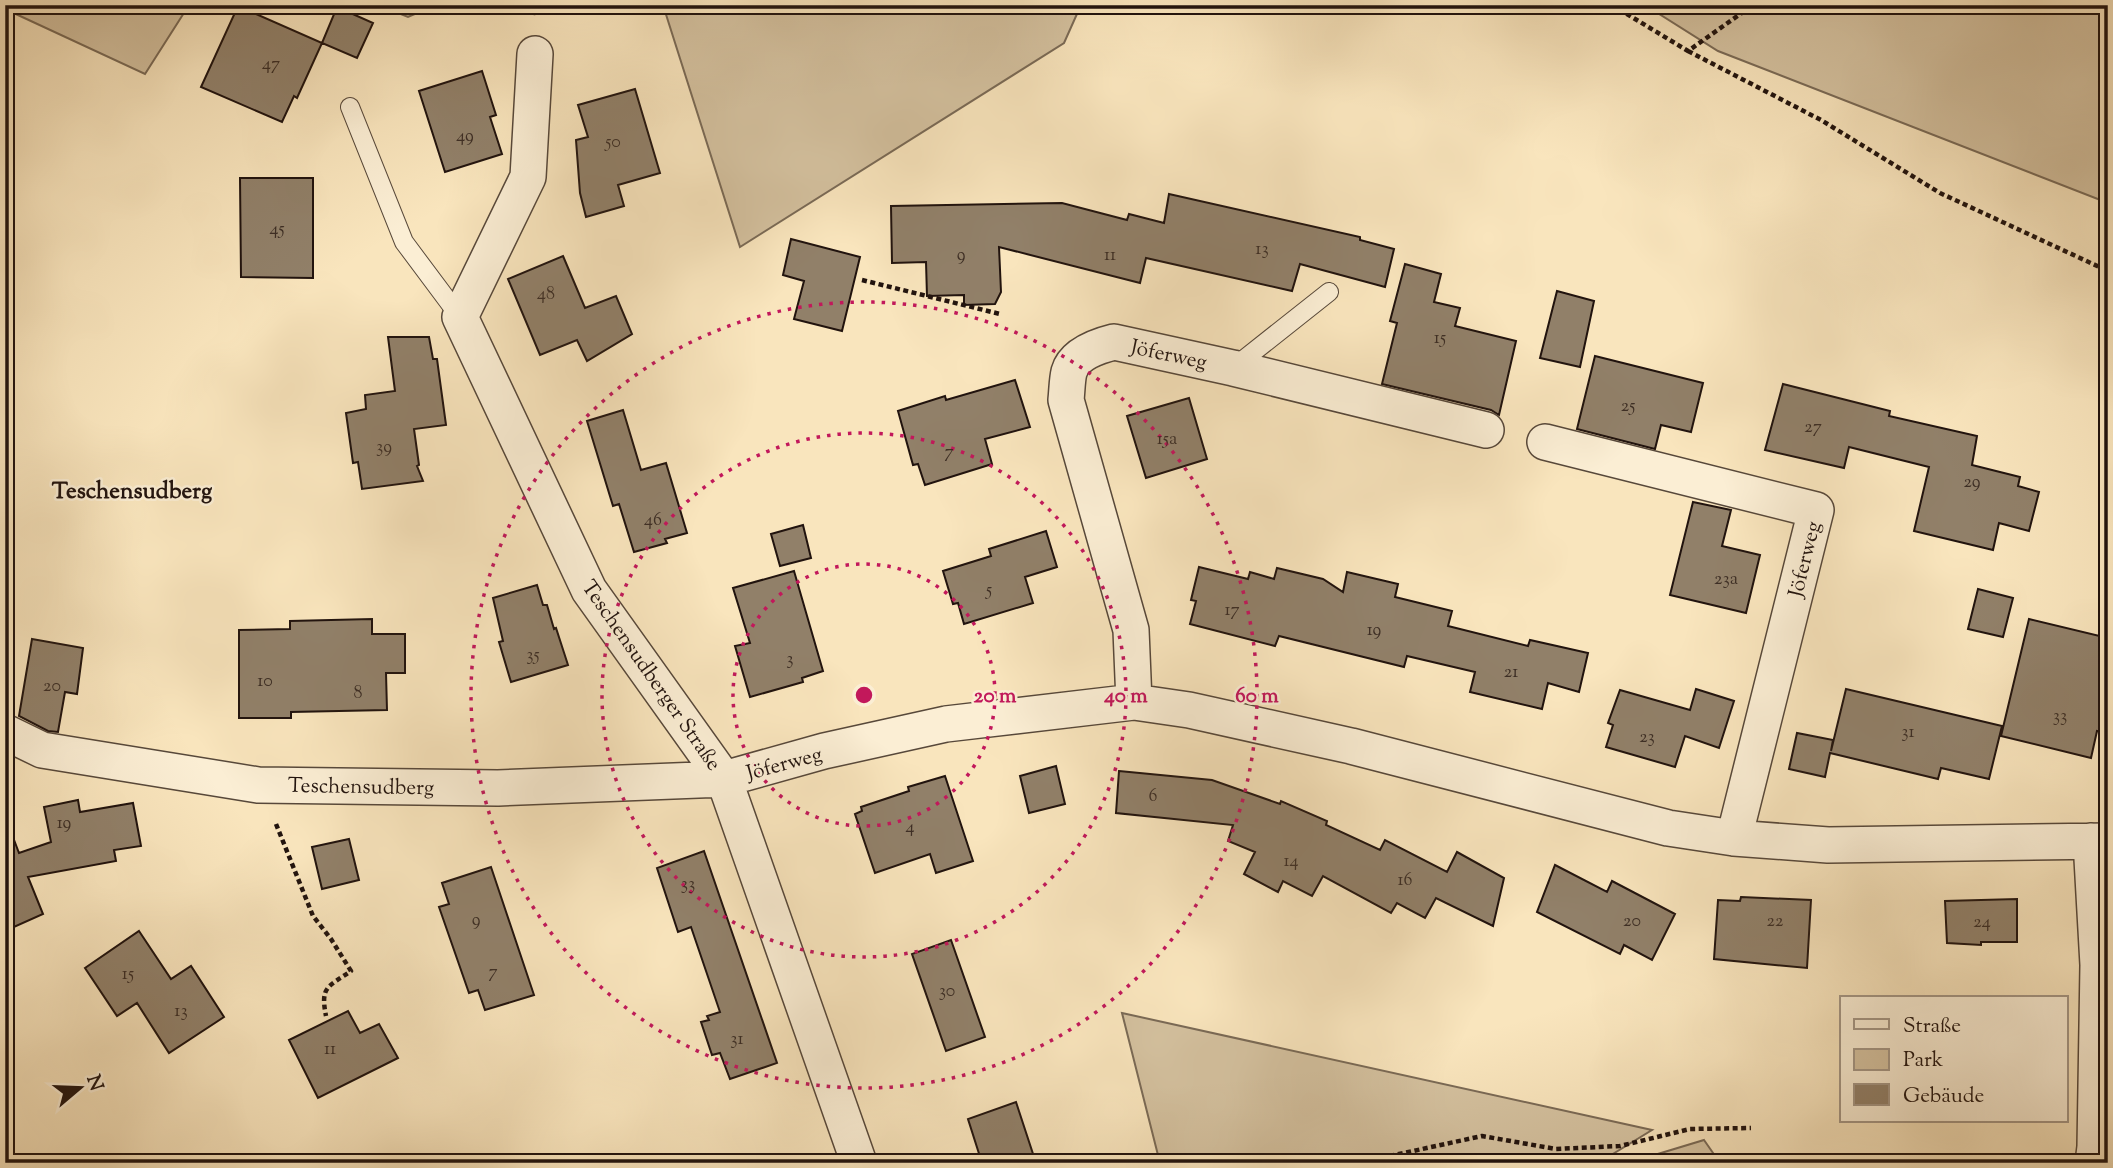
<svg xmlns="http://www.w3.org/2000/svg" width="2113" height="1168" viewBox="0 0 2113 1168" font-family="'Sorts Mill Goudy',serif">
	<rect width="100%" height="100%" fill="#f9e5bd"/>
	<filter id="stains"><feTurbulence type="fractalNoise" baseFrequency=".00286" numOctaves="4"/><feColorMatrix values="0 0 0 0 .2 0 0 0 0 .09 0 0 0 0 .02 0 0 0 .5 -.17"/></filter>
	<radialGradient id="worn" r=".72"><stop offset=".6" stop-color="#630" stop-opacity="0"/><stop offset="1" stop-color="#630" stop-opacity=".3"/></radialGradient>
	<path fill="#d4c19f" stroke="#7a6a56" stroke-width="2" d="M5 5H189L145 74 5 9Z
		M378 5H436L408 17Z
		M663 5H1081L1064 43 740 247Z
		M1645 5H2108V203L1718 51Z
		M1122 1013 1652 1130 1598 1163H1160Z
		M1704 1140 1720 1163H1628Z"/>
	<path fill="#918069" stroke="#21130e" stroke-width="2" d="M238 6 322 43 297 98 294 96 282 122 201 87Z
		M337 7 373 23 357 58 322 43Z
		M482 71 496 115 490 117 502 154 445 172 419 91Z
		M635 89 660 173 618 185 624 206 586 217 580 193 576 140 588 137 578 105Z
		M240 178H313V278L241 277Z
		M1169 194 1360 237V240L1394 249 1385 287 1300 264 1292 291 1146 258 1140 283 999 247 1001 292 995 304 964 305V295L927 296 926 262 892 263 891 206 1062 203 1127 220 1129 214 1164 223Z
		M791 239 860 257 842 331 794 319 804 281 783 275Z
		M563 256 585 308 616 296 632 334 587 361 577 340 540 355 508 279Z
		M1405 264 1441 274 1434 302 1460 308 1455 326 1516 341 1499 415 1491 410 1382 384 1397 323 1390 321Z
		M1557 291 1594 301 1580 367 1540 358Z
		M388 337H429L433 359H437L446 425 414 429 419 465 417 466 423 481 362 489 358 462 353 463 346 413 366 409 365 395 395 391Z
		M1595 356 1703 383 1691 432 1661 425 1655 449 1577 429Z
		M1015 380 1030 427 985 439 992 464 925 485 918 464 913 465 898 411 945 396 946 400Z
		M1783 384 1890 411 1889 416 1977 436 1972 465 2020 477 2018 486 2039 492 2029 531 1999 523 1993 550 1914 531 1929 467 1849 447 1844 468 1765 450Z
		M1189 398 1207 459 1146 478 1127 416Z
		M623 410 641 470 666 463 687 533 665 539 667 543 634 552 619 504 613 506 587 421Z
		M1693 502 1731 510 1722 546 1760 555 1746 613 1670 595Z
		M803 525 811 558 780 566 771 534Z
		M1046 531 1057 567 1025 577 1033 603 964 624 958 603 953 604 943 571 991 556 989 549Z
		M1199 567 1248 579 1250 572 1274 579 1277 568 1323 579 1343 592 1347 572 1398 584 1395 597 1452 611 1448 626 1528 646 1530 640 1588 653 1579 692 1548 683 1542 709 1470 692 1475 672 1407 656 1404 667 1279 636 1275 646 1190 624 1196 601 1191 600Z
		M794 571 823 671 802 678 803 682 750 697 735 646 750 643 733 588Z
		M537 585 543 605H547L554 629 556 628 568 665 511 682 499 642 503 641 493 598Z
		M1978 589 2013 598 2003 637 1968 629Z
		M372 619V634H405V673H386L387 710 291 712V718H239V630L290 629V621Z
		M2029 619 2108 638V733L2097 731 2091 758 2001 736Z
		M32 639 83 648 77 694 65 692 58 732 48 731 19 716Z
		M1696 689 1734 701 1719 748 1685 736 1675 767 1606 747 1613 725 1608 723 1620 690 1690 710Z
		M1846 689 2002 726 1989 779 1941 768 1938 779 1830 753 1825 777 1789 769 1797 733 1833 740 1831 751Z
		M1056 766 1065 804 1029 813 1020 776Z
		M1119 771 1212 780 1280 804 1281 801 1327 821 1326 825 1380 850 1385 840 1447 872 1457 852 1504 878 1493 926 1436 898 1425 918 1397 903 1391 913 1323 876 1312 896 1283 881 1278 892 1244 874 1255 852 1228 841 1233 825 1116 813Z
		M945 776 973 861 936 873 930 854 875 873 855 814 862 811 861 807 909 791 908 787Z
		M78 800 80 812 133 803 141 846 114 850 116 861 28 877 43 914 5 931V825L8 824 19 853 51 842 44 807Z
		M349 839 359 880 322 889 312 847Z
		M704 851 777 1063 730 1079 720 1053 712 1055 701 1022 709 1020 707 1016 720 1012 691 927 678 932 657 868Z
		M1555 865 1607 892 1612 881 1675 914 1652 960 1624 945 1620 954 1537 912Z
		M491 867 534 995 485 1010 478 990 469 993 439 907 449 904 442 883Z
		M1741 897 1811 900 1807 968 1714 959 1718 900 1740 901Z
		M2017 899V942H1981V945L1947 943 1945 901Z
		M139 931 171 979 191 966 224 1017 169 1053 137 1003 117 1016 85 968Z
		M951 940 985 1037 946 1051 912 954Z
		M348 1011 360 1033 379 1024 398 1058 318 1098 289 1040Z
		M1016 1102 1036 1163H982L968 1119Z"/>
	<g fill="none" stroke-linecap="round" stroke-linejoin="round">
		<g stroke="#57483a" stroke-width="20">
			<path id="service" d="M350 107 404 242 460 317
				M1233 368 1329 292"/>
		</g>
		<g stroke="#57483a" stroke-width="38">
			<path id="minor" d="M535 54 528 177 460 317 589 590 724 779 859 1163
				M1545 442 1816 510 1734 838
				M1134 702 1131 630 1066 400C1067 391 1067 380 1069 372 1074 354 1098 346 1114 342L1233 368 1486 430
				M5 732 42 750 258 785 498 788 724 779 824 751 946 724 1134 702 1189 710 1351 746 1668 828 1734 838 1828 845 2108 841
				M2091 841 2098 965 2095 1147 2093 1163"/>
		</g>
		<path stroke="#21130e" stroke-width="4.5" stroke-dasharray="5 3.5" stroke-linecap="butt" d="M1612 5 1688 51 1753 5
			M533 15 534 5
			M1688 51 1821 120 1940 193 2108 271
			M862 280 1000 314
			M276 824 313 916 331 939 351 971C328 987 320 986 326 1016
			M1374 1163 1390 1156 1482 1136 1556 1149 1620 1146 1690 1129 1751 1128"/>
		<use href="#service" stroke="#fbeed4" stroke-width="18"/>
		<use href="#minor" stroke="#fbeed4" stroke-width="35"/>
	</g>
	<g fill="none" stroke="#c2185b" stroke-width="3.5" stroke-dasharray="3.5 7">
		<circle cx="864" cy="695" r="131"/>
		<circle cx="864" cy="695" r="262"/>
		<circle cx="864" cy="695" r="393"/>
	</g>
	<g text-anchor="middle" stroke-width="5" stroke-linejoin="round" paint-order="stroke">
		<g font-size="18" fill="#3d2e25">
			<text x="271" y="69">47</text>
			<text x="465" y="141">49</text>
			<text x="613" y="147">50</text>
			<text x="277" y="234">45</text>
			<text x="1262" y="254">13</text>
			<text x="961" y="260">9</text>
			<text x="1110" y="260">11</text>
			<text x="546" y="299">48</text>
			<text x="1440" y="343">15</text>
			<text x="1628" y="411">25</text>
			<text x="1813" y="432">27</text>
			<text x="1167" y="444">15a</text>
			<text x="384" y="452">39</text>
			<text x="949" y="457">7</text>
			<text x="1972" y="487">29</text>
			<text x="653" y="525">46</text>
			<text x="1726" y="584">23a</text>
			<text x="989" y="595">5</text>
			<text x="1232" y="615">17</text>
			<text x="1374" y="635">19</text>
			<text x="533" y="660">35</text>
			<text x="790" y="664">3</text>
			<text x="1511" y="677">21</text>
			<text x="265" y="686">10</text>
			<text x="52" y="691">20</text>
			<text x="358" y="698">8</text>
			<text x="2060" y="721">33</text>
			<text x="1908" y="737">31</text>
			<text x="1647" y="742">23</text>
			<text x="1153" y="801">6</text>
			<text x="64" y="828">19</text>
			<text x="910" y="832">4</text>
			<text x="1291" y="866">14</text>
			<text x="1405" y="885">16</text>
			<text x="688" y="889">33</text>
			<text x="476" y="925">9</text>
			<text x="1632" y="926">20</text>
			<text x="1775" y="926">22</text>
			<text x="1982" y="927">24</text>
			<text x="493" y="977">7</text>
			<text x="128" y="979">15</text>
			<text x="947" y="996">30</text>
			<text x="181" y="1016">13</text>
			<text x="737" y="1044">31</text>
			<text x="330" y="1054">11</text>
		</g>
		<g font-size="21" fill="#21130e" stroke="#fbeed4">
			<text transform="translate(1169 354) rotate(12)" y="7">Jöferweg</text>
			<text transform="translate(1804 559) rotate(-76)" y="7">Jöferweg</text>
			<text transform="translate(652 675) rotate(55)" y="7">Teschensudberger Straße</text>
			<text transform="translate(784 763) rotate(-15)" y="7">Jöferweg</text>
			<text transform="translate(361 786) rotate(1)" y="7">Teschensudberg</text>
		</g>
		<g font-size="23" font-weight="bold" fill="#21130e" stroke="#fbeed4">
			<text x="132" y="498">Teschensudberg</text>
		</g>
	</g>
	<circle cx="864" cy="695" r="10" fill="#c2185b" stroke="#fbeed4" stroke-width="3.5"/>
	<g font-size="21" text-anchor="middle" font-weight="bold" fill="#c2185b" stroke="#fbeed4" stroke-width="5" stroke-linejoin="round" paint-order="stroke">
		<text x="995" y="702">20 m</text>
		<text x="1126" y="702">40 m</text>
		<text x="1257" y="702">60 m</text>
	</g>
	<rect width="2113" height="1168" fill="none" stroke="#f9e5bd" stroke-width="28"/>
	<rect x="7" y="7" width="2099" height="1154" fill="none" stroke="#21130e" stroke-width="3.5"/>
	<rect x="14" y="14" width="2085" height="1140" fill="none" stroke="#21130e" stroke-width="2"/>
	<rect x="1840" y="996" width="228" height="126" fill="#fbeed4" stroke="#a49685" stroke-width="2"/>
	<rect x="1854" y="1019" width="35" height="10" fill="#fbeed4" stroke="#a49685" stroke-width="2"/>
	<text x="1903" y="1032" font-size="21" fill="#21130e">Straße</text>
	<rect x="1854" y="1049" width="35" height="21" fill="#d4c19f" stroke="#a49685" stroke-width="2"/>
	<text x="1903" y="1066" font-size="21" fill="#21130e">Park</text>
	<rect x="1854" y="1084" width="35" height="21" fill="#918069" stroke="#a49685" stroke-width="2"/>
	<text x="1903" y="1102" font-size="21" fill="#21130e">Gebäude</text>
	<g transform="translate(80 1088) rotate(71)" stroke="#fbeed4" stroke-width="5" paint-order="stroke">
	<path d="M0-5L12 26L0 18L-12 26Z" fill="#21130e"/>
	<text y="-10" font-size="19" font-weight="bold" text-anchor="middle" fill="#21130e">N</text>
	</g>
	<rect width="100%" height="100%" filter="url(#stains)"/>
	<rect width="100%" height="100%" fill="url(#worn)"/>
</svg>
